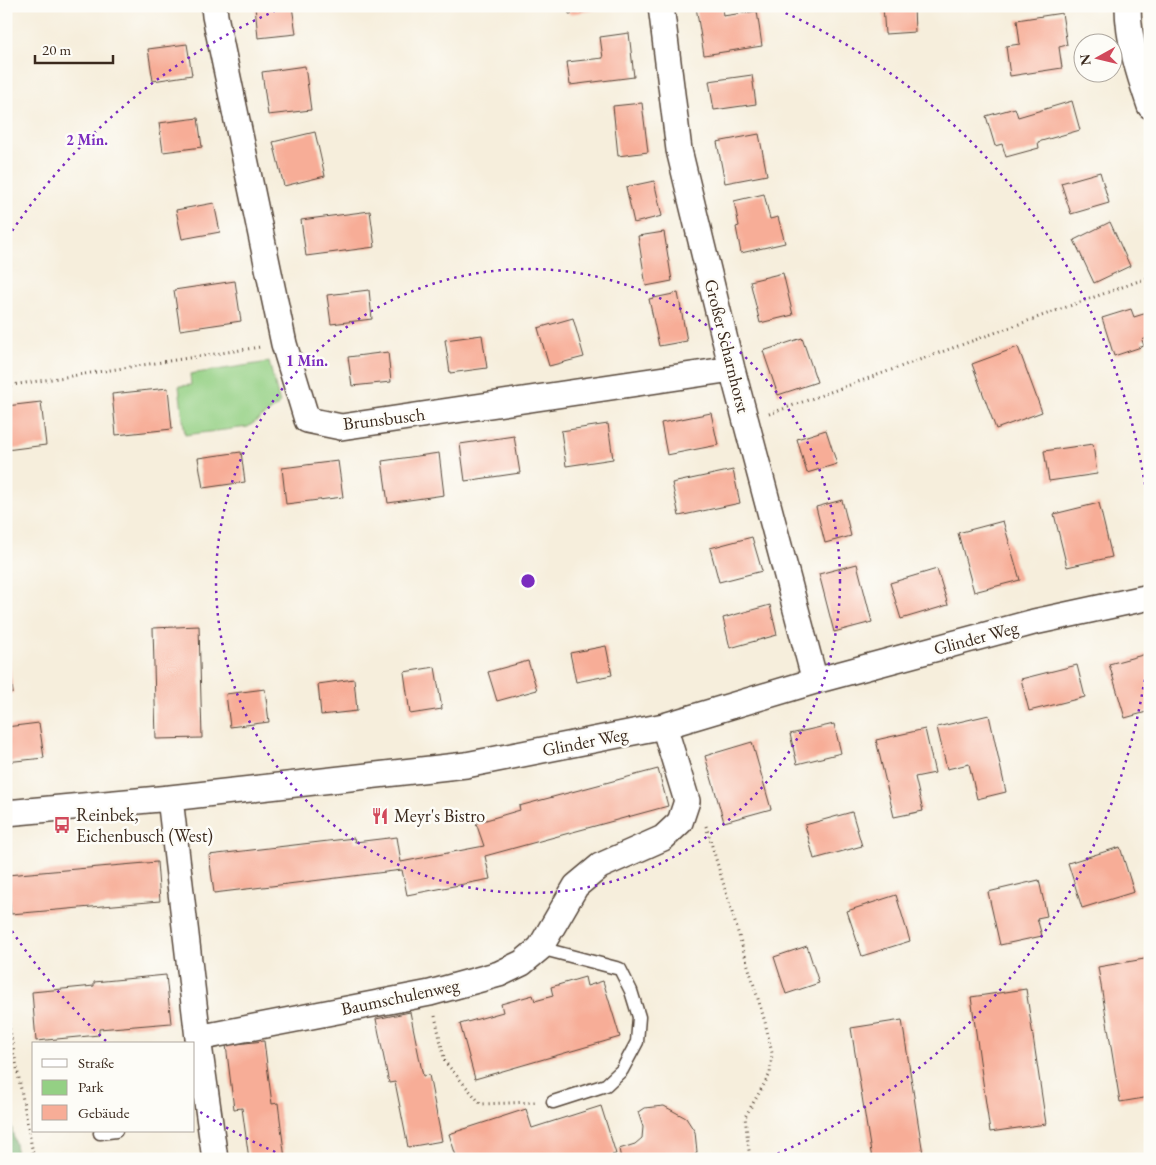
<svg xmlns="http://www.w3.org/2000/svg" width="1156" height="1165" viewBox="0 0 1156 1165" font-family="'EB Garamond',serif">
	<rect width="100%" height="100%" fill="#fdfcf7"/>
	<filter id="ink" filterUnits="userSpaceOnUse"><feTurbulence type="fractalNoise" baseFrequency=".02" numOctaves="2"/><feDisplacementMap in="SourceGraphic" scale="10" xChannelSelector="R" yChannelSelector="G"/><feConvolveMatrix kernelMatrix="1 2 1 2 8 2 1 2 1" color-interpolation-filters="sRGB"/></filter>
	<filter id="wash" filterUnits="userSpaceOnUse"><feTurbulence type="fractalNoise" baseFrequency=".0096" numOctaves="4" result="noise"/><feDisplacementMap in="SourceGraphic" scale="20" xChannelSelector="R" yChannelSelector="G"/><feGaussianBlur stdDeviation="1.12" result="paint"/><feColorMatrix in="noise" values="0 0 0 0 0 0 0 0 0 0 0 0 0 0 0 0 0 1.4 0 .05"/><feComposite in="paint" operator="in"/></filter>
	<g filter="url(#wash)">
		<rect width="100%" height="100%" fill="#f6eedc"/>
		<path fill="#94d084" stroke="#687d51" d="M269 362 280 404 248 427 185 435 179 386 191 385 190 374Z"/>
		<path fill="#77b272" stroke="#596e48" d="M6 1099 18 1159H6Z"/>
		<g id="blocks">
			<path fill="#f7ad97" d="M255 6H292L296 34 258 38Z
				M568 6H614V7L569 14Z
				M722 6 723 16 757 11 762 46 704 55 696 7Z
				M883 6H914L915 32 885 34Z
				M1062 13 1067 45 1059 47 1062 68 1010 76 1006 46 1020 44 1017 20Z
				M629 33 634 77 570 85 567 62 603 58 600 37Z
				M187 44 192 75 153 81 148 49Z
				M305 66 311 110 268 115 262 72Z
				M752 75 756 104 714 110 709 81Z
				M1072 101 1080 130 1038 142 1039 148 1006 157 1002 144 995 146 986 116 1015 108 1018 117Z
				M642 103 648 152 618 156 613 106Z
				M198 118 202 147 163 152 159 123Z
				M315 132 325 176 284 186 273 142Z
				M759 134 767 175 725 183 717 142Z
				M1100 172 1109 203 1071 214 1061 183Z
				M654 181 662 216 634 223 626 187Z
				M764 194 770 219 778 217 785 243 741 253 736 227 739 226 734 201Z
				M214 203 220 232 182 239 176 210Z
				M370 211 375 247 306 256 301 220Z
				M1110 222 1130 266 1094 283 1074 240Z
				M664 232 672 281 646 286 638 236Z
				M783 273 793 315 760 323 750 281Z
				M235 281 241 321 180 330 174 290Z
				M369 290 372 319 331 324 327 295Z
				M678 293 687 341 659 346 649 299Z
				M1131 309 1134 317 1150 312V337L1142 340 1144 346 1114 356 1102 318Z
				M573 318 584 357 549 366 538 328Z
				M482 335 487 368 450 373 445 340Z
				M802 338 817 382 778 395 763 351Z
				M1018 347 1042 412 996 429 972 364Z
				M388 352 391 382 352 386 348 357Z
				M168 388 172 429 116 435 112 394Z
				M41 402 46 445 6 450V406Z
				M711 413 718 445 667 455 661 423Z
				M608 424 613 459 566 466 561 431Z
				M826 430 837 464 807 473 797 439Z
				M514 436 520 473 465 481 460 444Z
				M1093 444 1097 474 1049 481 1044 451Z
				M241 452 245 482 203 488 198 458Z
				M439 453 444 495 388 503 382 461Z
				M338 461 343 497 286 504 282 468Z
				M733 470 740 503 679 516 672 483Z
				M842 500 851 536 825 543 816 507Z
				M1099 503 1112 557 1067 567 1054 514Z
				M1003 521 1020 580 974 592 958 533Z
				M752 537 762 571 719 582 710 548Z
				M857 564 872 622 834 632 819 574Z
				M937 569 948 605 901 619 890 583Z
				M770 605 777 635 730 648 723 618Z
				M199 626 202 738 156 739 153 628Z
				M606 646 612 675 576 682 570 653Z
				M1150 653V711L1125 718 1109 664Z
				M6 659H9L13 693 6 694Z
				M528 661 537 690 497 701 488 672Z
				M1077 665 1085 697 1029 711 1021 679Z
				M435 667 442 709 410 714 404 672Z
				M354 679 357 711 321 715 318 684Z
				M265 689 269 722 230 727 226 694Z
				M989 715 1006 792 977 799 969 764 947 769 937 727Z
				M39 723 44 758 6 762V727Z
				M834 724 841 753 797 764 790 734Z
				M925 729 935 773 915 777 923 811 894 817 876 740Z
				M752 742 771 809 724 822 705 756Z
				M658 769 668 806 485 856 490 879 407 895 402 870 214 893 209 855 354 838 355 842 397 837 401 862 484 846 476 823 520 810 519 806Z
				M852 812 862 846 814 859 805 825Z
				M1120 847 1134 892 1082 908 1068 863Z
				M157 862 160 901 11 914 7 875Z
				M1039 880 1047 916 1037 918 1042 936 1000 945 988 892Z
				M896 895 910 941 862 956 847 911Z
				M807 946 819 983 786 994 774 957Z
				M1150 958V1097L1120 1102 1098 967Z
				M166 975 171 1023 99 1029V1035L36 1041 32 992 94 986V982Z
				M585 977 587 986 603 981 620 1037 475 1079 460 1024 503 1012 501 1004 533 995 535 1001 553 996 551 987Z
				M1026 989 1046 1124 990 1132 971 997Z
				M410 1012 423 1076 429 1075 442 1141 408 1147 395 1082 389 1083 376 1019Z
				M902 1020 923 1154 891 1159H872L851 1028Z
				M264 1041 272 1104 278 1103 285 1159H249L242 1108 234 1109 226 1045Z
				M601 1106 616 1154 612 1155 614 1159H457L449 1134 526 1109 532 1128Z
				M664 1106 686 1118 695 1132 697 1152 693 1159H621L619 1149 635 1144 642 1138 643 1127 638 1112 644 1108Z"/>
		</g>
	</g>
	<g filter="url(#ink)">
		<use href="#blocks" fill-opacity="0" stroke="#57473a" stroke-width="1"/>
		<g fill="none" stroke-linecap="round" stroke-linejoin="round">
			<g stroke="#57473a" stroke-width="15">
				<path id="lane" d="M540 948 620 969 631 991 639 1017 637 1042 622 1070 606 1085 553 1102
					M100 1133 116 1131"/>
			</g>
			<g stroke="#57473a" stroke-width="28">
				<path id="street" d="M214 6 215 16 284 344 307 420 341 427 732 369
					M661 6 679 150 732 369 815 681
					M1128 6C1128 40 1139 74 1150 106
					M170 798 198 1038 430 993 499 974 522 963 540 948 576 886 600 866 663 838 680 822 687 801 664 726
					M6 813 170 798 466 765 664 726 815 681 1034 622 1150 597
					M198 1038 215 1159"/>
			</g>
			<path stroke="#57473a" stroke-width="3" stroke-dasharray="1 4" stroke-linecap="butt" d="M6 386 260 347
				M769 414 1150 277
				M706 826 765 1022 772 1053 770 1074 745 1117 750 1159
				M6 1009 34 1159
				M435 1016 445 1062 481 1104 535 1102"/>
			<use href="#lane" stroke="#fff" stroke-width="12"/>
			<use href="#street" stroke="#fff" stroke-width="25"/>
		</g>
	</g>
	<g fill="none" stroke="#7b2cbf" stroke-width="2.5" stroke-dasharray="2.5 5">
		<circle cx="528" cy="581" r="312"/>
		<path d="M1150 635A624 624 0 0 1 767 1158M289 1158A624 624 0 0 1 197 1110M106 1041A624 624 0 0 1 8 925M8 237A624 624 0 0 1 284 7M772 7A624 624 0 0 1 1150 527"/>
	</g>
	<defs>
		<g id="restaurant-bare" transform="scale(1.35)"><path d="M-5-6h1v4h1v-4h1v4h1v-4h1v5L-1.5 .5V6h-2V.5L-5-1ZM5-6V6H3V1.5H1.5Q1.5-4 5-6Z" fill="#d1495b" stroke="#fdfcf7" stroke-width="2.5" paint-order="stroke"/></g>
		<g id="bus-bare" transform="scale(1.35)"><path d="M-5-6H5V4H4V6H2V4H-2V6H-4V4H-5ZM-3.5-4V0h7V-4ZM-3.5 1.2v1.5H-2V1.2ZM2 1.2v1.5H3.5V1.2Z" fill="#d1495b" stroke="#fdfcf7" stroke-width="2.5" paint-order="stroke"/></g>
	</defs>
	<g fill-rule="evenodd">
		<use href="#restaurant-bare" x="380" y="816"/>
		<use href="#bus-bare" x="62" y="825"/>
	</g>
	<g text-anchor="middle" stroke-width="5" stroke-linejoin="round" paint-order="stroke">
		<g font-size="18" fill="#3b2a1e" stroke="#fdfcf7">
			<text transform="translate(727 346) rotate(76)" y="6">Großer Scharnhorst</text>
			<text transform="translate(384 419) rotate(-7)" y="6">Brunsbusch</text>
			<text transform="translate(976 638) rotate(-15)" y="6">Glinder Weg</text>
			<text transform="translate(585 742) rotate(-11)" y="6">Glinder Weg</text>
			<text transform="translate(400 997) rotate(-12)" y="6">Baumschulenweg</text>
		</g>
		<g font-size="18" fill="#3b2a1e" stroke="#fdfcf7" text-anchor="start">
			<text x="76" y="821">Reinbek,<tspan x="76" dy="21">Eichenbusch (West)</tspan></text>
			<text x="394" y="822">Meyr's Bistro</text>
		</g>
	</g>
	<circle cx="528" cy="581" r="8" fill="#7b2cbf" stroke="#fdfcf7" stroke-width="2.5"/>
	<g font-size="15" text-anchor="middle" font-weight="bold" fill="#7b2cbf" stroke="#fdfcf7" stroke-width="5" stroke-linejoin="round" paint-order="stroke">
		<text x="87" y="145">2 Min.</text>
		<text x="307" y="366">1 Min.</text>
	</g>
	<rect width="1156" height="1165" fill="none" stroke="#fdfcf7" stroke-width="25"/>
	<rect x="32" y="1042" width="162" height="90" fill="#fdfcf7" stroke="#afa8a0"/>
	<rect x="42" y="1059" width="25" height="8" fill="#ffffff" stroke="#afa8a0"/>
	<text x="78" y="1068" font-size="15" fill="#3b2a1e">Straße</text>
	<rect x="42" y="1080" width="25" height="15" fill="#94d084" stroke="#afa8a0"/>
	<text x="78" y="1092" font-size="15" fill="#3b2a1e">Park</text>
	<rect x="42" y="1105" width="25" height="15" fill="#f7ad97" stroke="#afa8a0"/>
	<text x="78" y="1118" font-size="15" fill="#3b2a1e">Gebäude</text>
	<g transform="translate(1098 58) rotate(262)"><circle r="24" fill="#fdfcf7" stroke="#afa8a0"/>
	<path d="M0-4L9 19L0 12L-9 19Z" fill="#d1495b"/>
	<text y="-8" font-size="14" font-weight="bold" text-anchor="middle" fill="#3b2a1e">N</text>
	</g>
	<path d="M35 55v8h78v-8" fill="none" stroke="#3b2a1e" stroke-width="2.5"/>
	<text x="42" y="55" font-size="15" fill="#3b2a1e" stroke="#fdfcf7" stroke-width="4" paint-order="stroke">20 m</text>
</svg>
